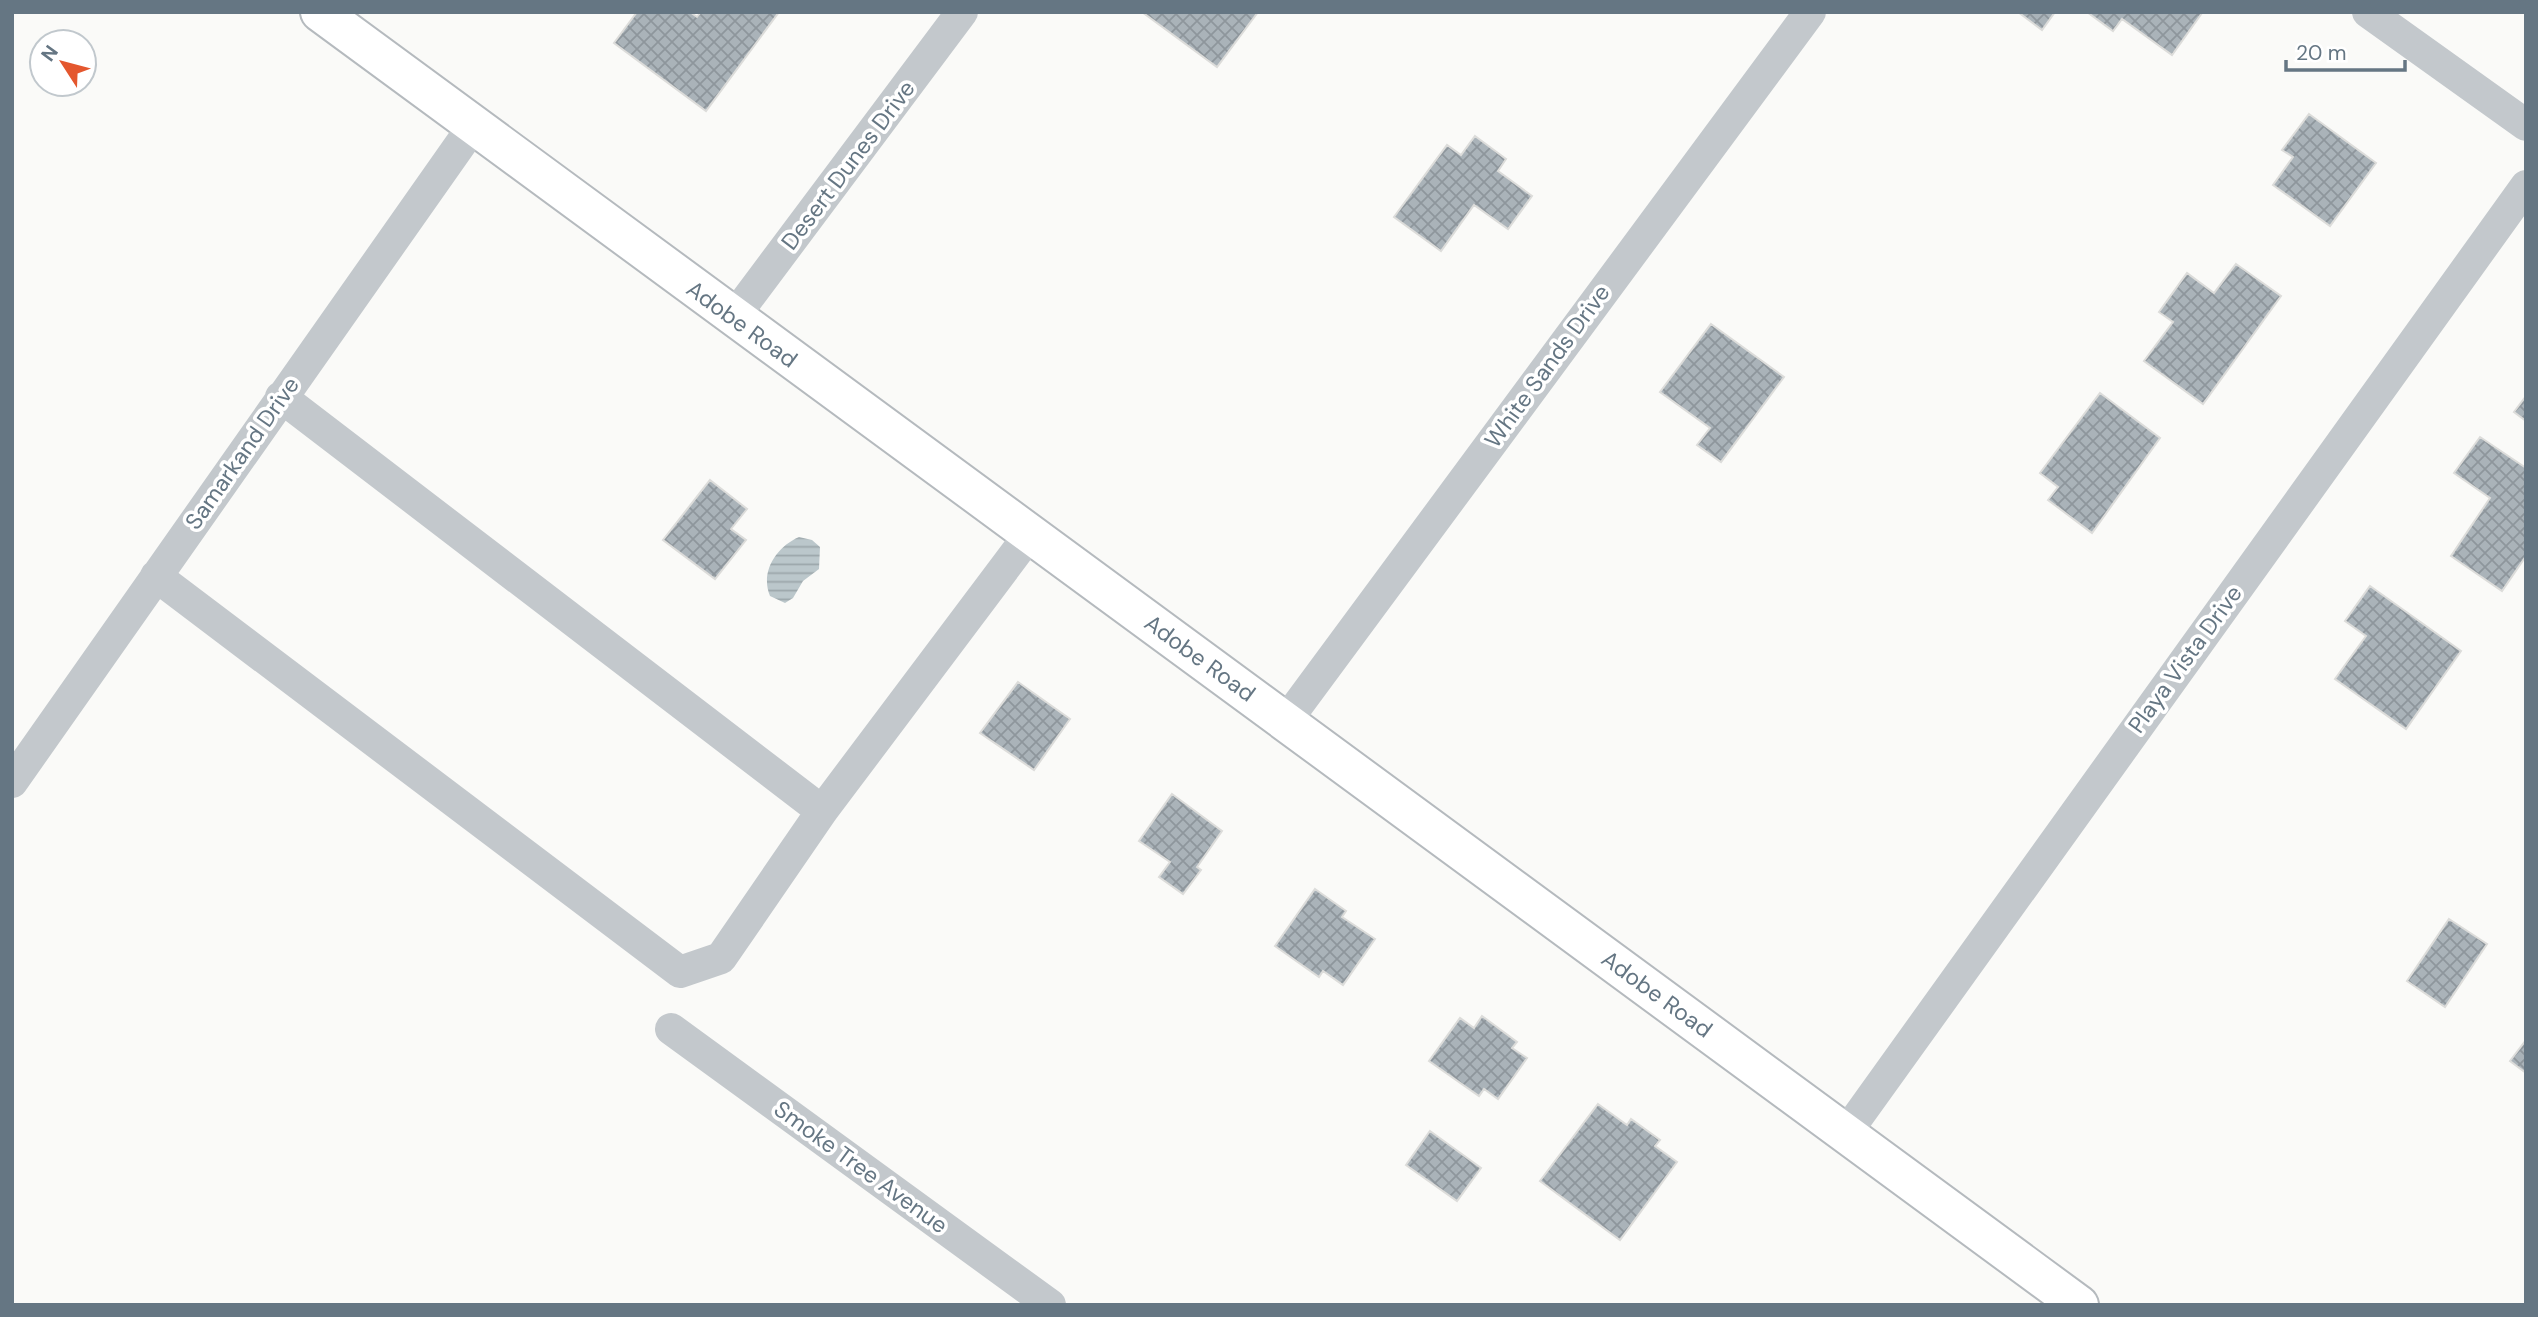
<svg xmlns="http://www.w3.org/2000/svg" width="2538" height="1317" viewBox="0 0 2538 1317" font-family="'DM Sans',sans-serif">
	<defs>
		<pattern id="water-rules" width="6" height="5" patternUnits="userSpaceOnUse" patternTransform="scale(1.75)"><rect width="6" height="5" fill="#bbc7cb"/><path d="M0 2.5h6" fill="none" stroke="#9ca6aa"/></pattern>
		<pattern id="building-cross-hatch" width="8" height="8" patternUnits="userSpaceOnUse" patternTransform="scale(1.75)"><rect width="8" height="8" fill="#aab3b9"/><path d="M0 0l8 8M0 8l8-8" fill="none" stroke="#8e969c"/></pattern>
	</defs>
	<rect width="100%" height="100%" fill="#fafaf8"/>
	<path fill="url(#water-rules)" d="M799 537 812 540 820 547 819 569 803 581 793 598 785 603 770 596C760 572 776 547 799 537Z"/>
	<path fill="url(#building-cross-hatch)" stroke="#dcdcda" stroke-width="2" d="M637 12H690L697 17 701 12H779L706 111 614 43Z
		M1142 12H1258L1217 67Z
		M2018 12H2055L2042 30Z
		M2087 12H2202V13L2172 55 2122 19 2113 31Z
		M2309 114 2376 163 2330 226 2273 185 2293 157 2282 150Z
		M1475 136 1506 159 1498 171 1532 196 1508 229 1474 205 1441 251 1394 217 1447 145 1461 155Z
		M2236 264 2281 296 2203 404 2144 361 2173 322 2159 312 2187 273 2214 293Z
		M1711 324 1784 377 1721 462 1697 445 1710 428 1660 392Z
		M2100 393 2160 438 2092 533 2048 500 2058 487 2040 473Z
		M2526 396V421L2514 412Z
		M2480 437 2526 468V556L2502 591 2451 556 2490 498 2454 473Z
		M710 480 747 509 731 529 746 540 715 579 663 540Z
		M2370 586 2461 651 2406 729 2335 679 2366 636 2345 621Z
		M1018 682 1070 719 1034 770 980 733Z
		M1172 794 1222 831 1197 867 1201 870 1183 894 1159 877 1170 862 1139 841Z
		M1315 889 1346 911 1342 917 1375 939 1343 985 1323 971 1319 977 1275 946Z
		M2449 919 2487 944 2445 1007 2407 981Z
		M1482 1016 1517 1042 1512 1048 1527 1058 1498 1099 1484 1089 1479 1096 1429 1061 1460 1018 1474 1028Z
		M2526 1040V1073L2510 1061Z
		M1598 1104 1627 1125 1631 1119 1660 1140 1655 1146 1677 1162 1620 1240 1540 1181Z
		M1430 1131 1481 1168 1457 1201 1406 1165Z"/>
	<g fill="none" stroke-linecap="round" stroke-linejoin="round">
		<g stroke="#b5babe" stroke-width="42">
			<path id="primary" d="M320 12 2079 1305"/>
		</g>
		<path stroke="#c3c8cc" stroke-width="32" d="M2368 12 2526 125
			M733 318 962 12
			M281 397 822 811
			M156 576 680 972 721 958 822 811 1030 534
			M1286 721 1810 12
			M12 782 474 125
			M671 1029 1050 1305
			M1846 1133 2526 186"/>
		<use href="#primary" stroke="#fff" stroke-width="38"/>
	</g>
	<g text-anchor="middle" stroke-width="7" stroke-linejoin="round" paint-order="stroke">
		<g font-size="23" fill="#657683" stroke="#fff">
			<text transform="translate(848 165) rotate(-53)" y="8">Desert Dunes Drive</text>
			<text transform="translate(742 324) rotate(36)" y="8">Adobe Road</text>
			<text transform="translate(1547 366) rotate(-54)" y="8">White Sands Drive</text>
			<text transform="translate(242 453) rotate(-55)" y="8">Samarkand Drive</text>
			<text transform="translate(1200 658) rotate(36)" y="8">Adobe Road</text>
			<text transform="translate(2185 659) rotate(-54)" y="8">Playa Vista Drive</text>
			<text transform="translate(1657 994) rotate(36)" y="8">Adobe Road</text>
			<text transform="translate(861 1167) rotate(36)" y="8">Smoke Tree Avenue</text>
		</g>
	</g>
	<rect width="2538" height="1317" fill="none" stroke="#657683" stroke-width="28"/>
	<g transform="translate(63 63) rotate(306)"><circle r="33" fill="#ffffff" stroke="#c1c8cd" stroke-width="2"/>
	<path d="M0-5L12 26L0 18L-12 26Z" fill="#e4572e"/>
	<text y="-10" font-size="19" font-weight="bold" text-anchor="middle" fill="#657683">N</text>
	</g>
	<path d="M2286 60v10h119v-10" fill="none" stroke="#657683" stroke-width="3.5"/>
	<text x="2296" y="60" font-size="21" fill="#657683" stroke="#ffffff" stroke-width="5" paint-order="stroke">20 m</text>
</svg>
